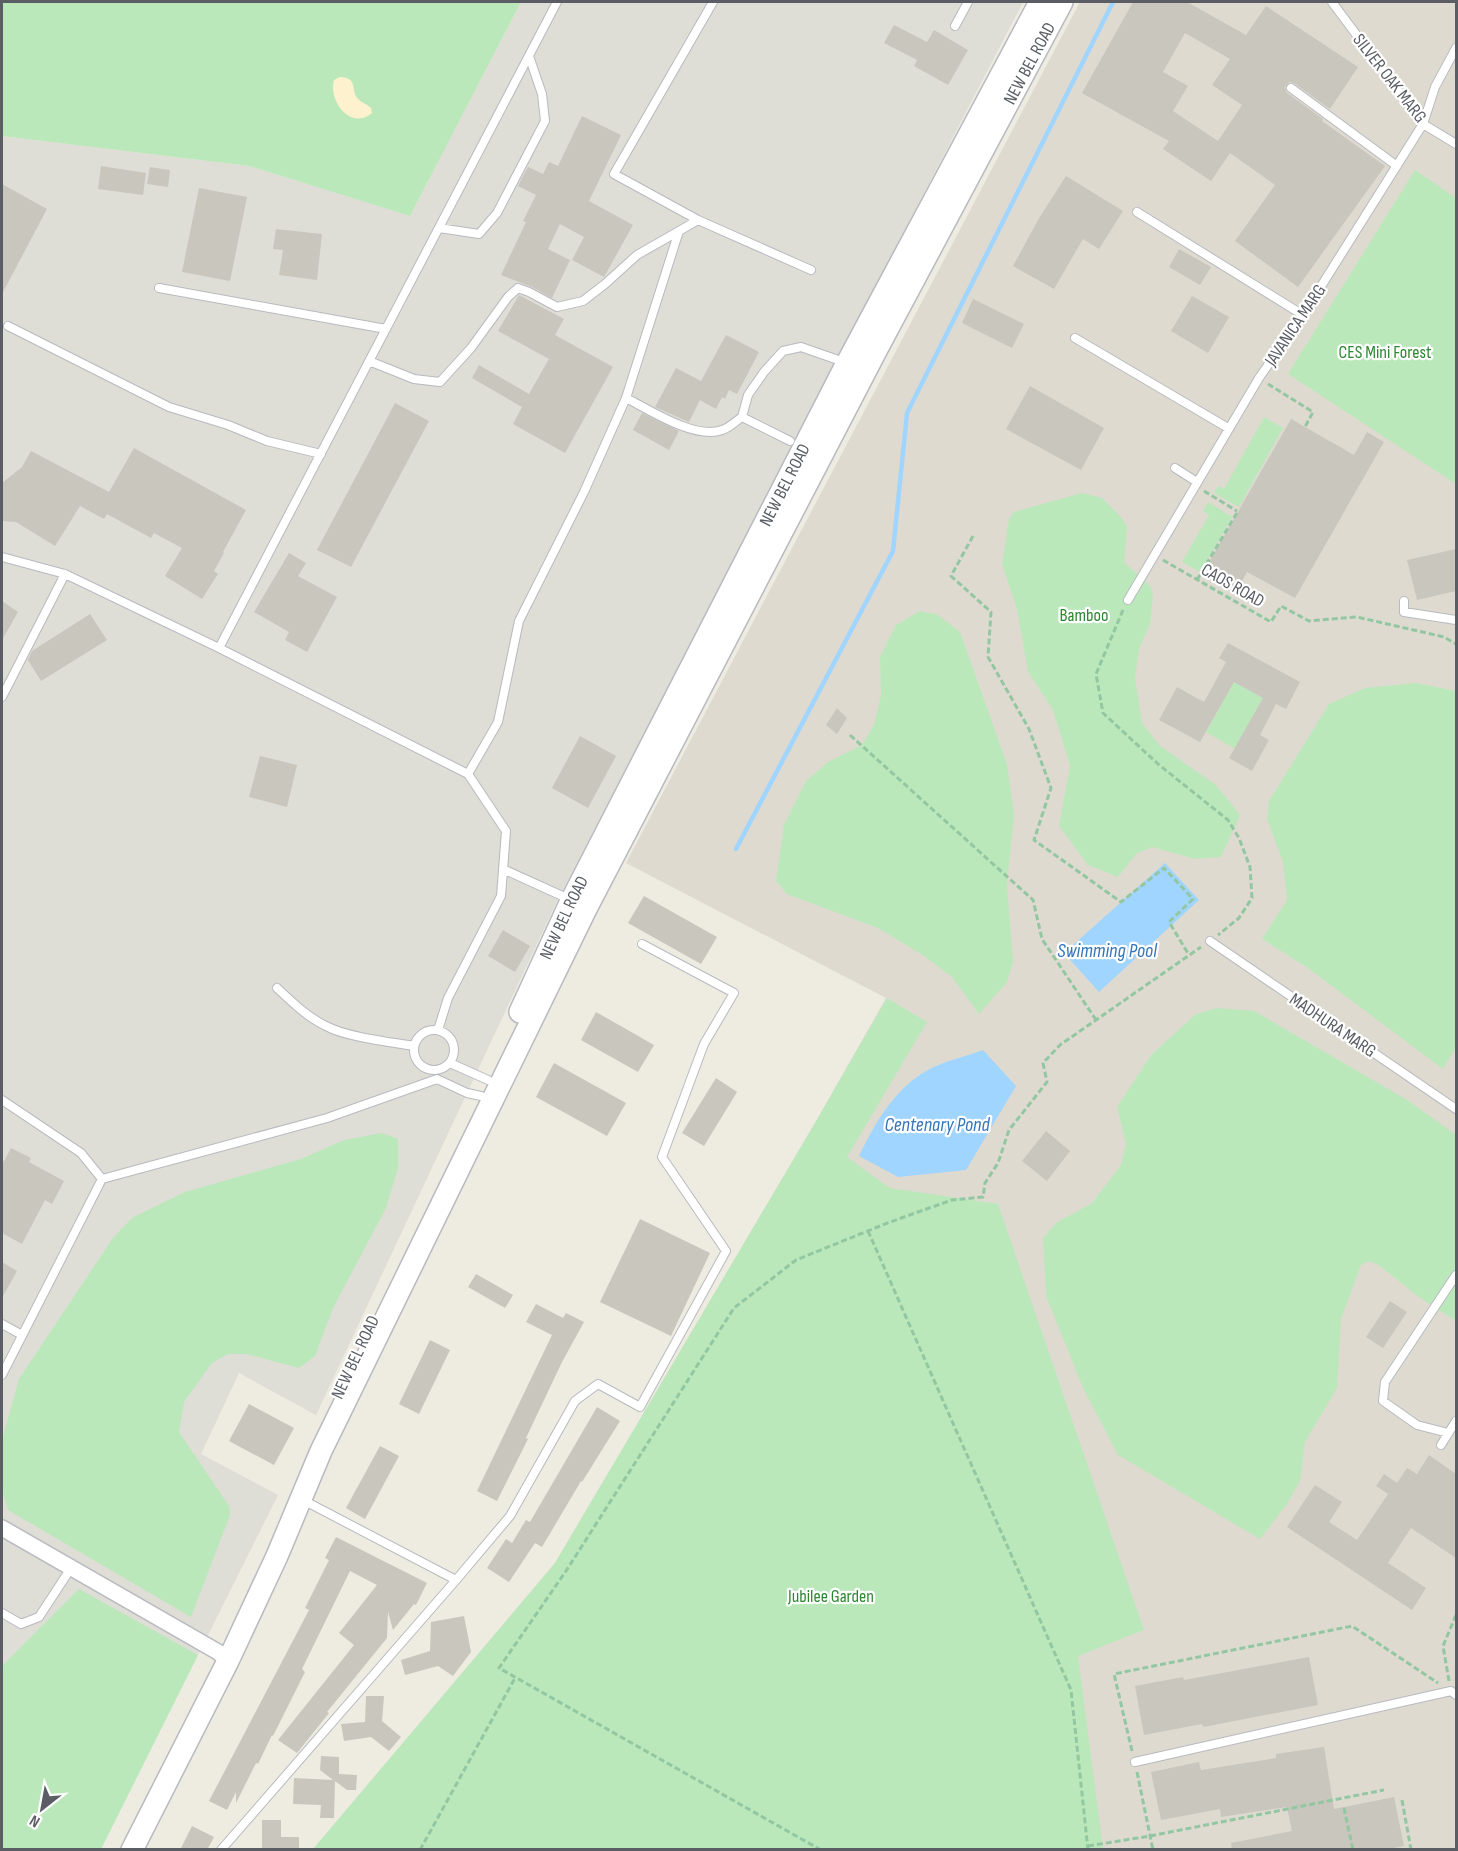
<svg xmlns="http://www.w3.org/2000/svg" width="1458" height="1851" viewBox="0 0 1458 1851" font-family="'Sofia Sans Condensed',sans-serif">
	<rect width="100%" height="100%" fill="#eeebe1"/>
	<path fill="#deddd6" d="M521 2H1023L558 899 316 1415 239 1373 201 1454 278 1495 101 1849 2 1850V136L249 166 410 216Z"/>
	<path fill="#dedad0" d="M1080 2H1456V1849L313 1850 555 1563 815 1123 886 998 626 863Z"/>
	<path fill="#bbe8bb" d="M2 2H521L410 216 249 166 2 136Z
		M1415 170 1456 198V484L1288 374Z
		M1264 417 1283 428 1239 507 1214 493 1218 486 1224 489Z
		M1082 493 1102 498 1122 518 1127 527 1124 562 1151 587 1153 596 1150 624 1139 649 1135 678 1142 723 1160 746 1216 785 1240 815 1221 857 1195 859 1152 847 1136 854 1118 877 1088 865 1059 826 1070 766 1053 710 1028 672 1017 609 1002 564 1009 519 1014 512Z
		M1208 502 1232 517 1200 572 1182 562 1209 515 1203 511Z
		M920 611 938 615 960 632 1007 764 1014 815 1007 884 1013 962 1007 982 979 1014 952 977 924 956 878 928 787 894 776 881 784 825 806 781 828 762 862 745 874 725 881 695 880 657 896 625Z
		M1234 682 1263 698 1235 749 1206 732Z
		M1416 683 1456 691V1047L1443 1069 1308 968 1262 939 1287 900 1283 862 1267 819 1269 801 1329 704 1365 688Z
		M887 998 927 1022 847 1157 890 1188 998 1204 1144 1630 1078 1656 1103 1849H313L555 1563 815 1123Z
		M1217 1008 1254 1011 1409 1101 1456 1135V1321L1419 1297 1377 1264 1368 1261 1361 1265 1341 1319 1337 1388 1305 1442 1300 1481 1287 1504 1260 1539 1118 1455 1083 1388 1046 1296 1043 1238 1056 1223 1092 1203 1121 1165 1126 1144 1117 1107 1151 1055 1196 1014Z
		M382 1133 398 1139V1168L386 1208 333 1308 315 1356 299 1368 246 1354H228L212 1363 184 1402 179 1432 229 1506 230 1515 191 1617 8 1510 2 1490V1440L19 1379 113 1238 132 1218 185 1192 301 1159 344 1140Z
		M79 1589 198 1655 101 1849H2V1666Z"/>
	<path fill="#fdf2cd" d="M340 77C359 78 350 90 358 99 362 103 367 104 371 108L372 113C351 131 328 101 334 80Z"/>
	<path fill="#a0d5ff" d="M1165 863 1199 900 1099 992 1064 953Z
		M983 1050 1016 1086 966 1170 898 1177 859 1156C875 1123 894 1090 926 1071 943 1061 965 1057 983 1050Z"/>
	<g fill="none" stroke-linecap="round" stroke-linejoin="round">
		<path stroke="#a0d5ff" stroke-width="4.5" d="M736 849 893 551 907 413 1113 2"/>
	</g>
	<path fill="#c9c6be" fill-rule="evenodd" d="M1133 2H1187L1246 35 1266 6 1358 67 1330 109 1294 83 1289 82 1285 87 1287 93 1323 119 1322 121 1385 166 1298 287 1235 241 1275 185 1230 153 1211 181 1163 149 1169 141 1082 93ZM1185 33 1230 59 1212 85 1242 105 1218 141 1173 111 1188 86 1163 72Z
		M894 25 927 42 934 30 968 50 948 85 914 66 917 60 884 43Z
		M582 116 621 135 589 201 633 225 604 277 572 260 584 237 560 224 548 249 570 260 552 298 532 287 501 275 526 222 523 221 536 195 518 186 522 178 528 167 543 174 549 162 558 166Z
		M101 166 146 173 143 195 98 189Z
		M150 167 170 170 168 187 147 184Z
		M1066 176 1123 211 1099 249 1083 239 1054 289 1013 266 1038 220Z
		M2 184 47 209 2 294Z
		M199 188 247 197 230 281 182 272Z
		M276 229 322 234 317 280 279 275 283 250 273 249Z
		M1179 249 1211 267 1200 285 1169 267Z
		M519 295 564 319 555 335 613 367 565 453 513 424 522 407 472 378 479 365 529 394 549 359 498 331Z
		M1192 296 1229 317 1208 353 1171 331Z
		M973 299 1024 324 1012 348 962 323Z
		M726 335 759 352 737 394 729 390 725 399 722 397 716 409 700 400 689 422 655 407 676 368 701 381Z
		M1030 386 1104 428 1081 470 1006 429Z
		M395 403 429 421 351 567 317 550Z
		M642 413 679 431 669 450 633 430Z
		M1291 419 1354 455 1367 432 1384 442 1295 598 1247 572 1237 590 1204 571Z
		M134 448 246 510 223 552 224 553 214 571 218 574 202 599 165 576 182 548 154 533 151 538 107 514 104 519 80 506 55 546 16 522 2 521V483L22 467 31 451 109 492Z
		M1456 549V591L1417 600 1407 560Z
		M289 553 306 563 298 576 337 597 307 652 285 640 289 632 254 612Z
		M2 601 18 612 2 640Z
		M90 614 107 640 41 681 28 660 32 651Z
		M1228 643 1300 682 1286 709 1276 704 1260 735 1269 740 1252 771 1229 758 1263 698 1234 682 1200 742 1159 720 1177 687 1204 702 1226 662 1219 658Z
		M837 708 847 718 837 734 826 725Z
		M580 736 616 756 588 808 552 788Z
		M260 756 297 765 287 807 249 797Z
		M644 896 717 937 701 964 628 923Z
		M503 930 530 946 515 972 488 956Z
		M596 1012 654 1045 638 1072 581 1040Z
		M554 1063 626 1103 607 1136 536 1097Z
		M716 1078 737 1092 704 1146 682 1133Z
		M1046 1131 1070 1151 1047 1181 1022 1161Z
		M11 1148 31 1158 29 1162 64 1181 52 1204 45 1200 22 1244 2 1233V1165Z
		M640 1219 710 1253 671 1336 600 1302Z
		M2 1262 17 1271 2 1298Z
		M476 1274 513 1295 505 1308 468 1287Z
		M1390 1301 1407 1312 1383 1348 1366 1337Z
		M536 1304 563 1318 566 1313 584 1322 562 1362 526 1438 528 1439 497 1501 477 1491 552 1335 526 1322Z
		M430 1340 450 1350 419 1414 399 1404Z
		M249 1404 294 1428 274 1465 229 1441Z
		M597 1407 620 1421 582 1482 581 1481 542 1547 535 1543 509 1582 487 1568 506 1539 512 1543 526 1520 530 1522Z
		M380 1446 399 1456 365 1519 346 1508Z
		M1429 1455 1456 1474V1558L1411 1528 1388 1563 1426 1588 1412 1610 1287 1527 1315 1485 1342 1502 1329 1522 1357 1540 1388 1494 1376 1486 1384 1474 1397 1483 1407 1468 1417 1474Z
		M336 1537 427 1583 416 1605 414 1604 393 1630 388 1612 387 1638 327 1712 329 1713 297 1753 278 1740 354 1645 339 1633 377 1585 350 1571 302 1669 305 1672 273 1736 272 1735 258 1764 256 1763 236 1803V1792L227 1810 209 1801 309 1610 305 1608 329 1560 325 1558Z
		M464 1616 471 1652 453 1676 438 1666 405 1675 401 1660 430 1651 431 1622Z
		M1309 1657 1318 1705 1203 1727 1202 1724 1144 1735 1135 1686 1183 1677 1184 1680Z
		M366 1696H384L382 1721 401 1737 389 1751 371 1737 344 1741 341 1724 365 1722Z
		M1324 1747 1334 1809 1394 1797 1404 1846 1384 1850H1232L1231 1843 1292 1831 1287 1807 1221 1817 1220 1809 1161 1820 1151 1772 1199 1762 1201 1770 1276 1758V1754Z
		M321 1756 339 1757V1774L357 1775 356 1790H347L335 1781 334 1818H320L321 1805 293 1804 294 1778 333 1780 320 1770Z
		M262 1820H281V1837H299V1850H262Z
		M192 1826 214 1837 207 1850H180Z"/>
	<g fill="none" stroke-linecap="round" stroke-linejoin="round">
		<g stroke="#b7babf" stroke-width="10">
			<path id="lane" d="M1332 2 1423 124 1456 144
				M955 26 968 2
				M1291 88 1397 166
				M1137 212 1303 315
				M698 220 614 174 713 2
				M439 228 479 234 497 213 545 121 542 94 529 56
				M159 288 386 329
				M8 326 169 407 228 425 267 441 321 454
				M1075 338 1228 428
				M369 361 414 379 440 382 471 348 508 297 518 288 529 292 557 307 583 301 605 284 637 255 679 231
				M626 398 679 231 698 220 811 270
				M742 417 790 441
				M1175 468 1197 482
				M2 557 65 574
				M1128 600 1259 378 1303 315 1423 124 1435 87 1456 48
				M1404 601V612L1456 620
				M219 648 557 2
				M2 697 65 574 219 648 468 774 506 831 501 896 448 998 438 1030
				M468 774 498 722 519 621 584 492 626 398C650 410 695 440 722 430 729 428 736 421 742 417L748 395 764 372 783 351 801 347 844 362
				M503 869 569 899
				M1210 941 1456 1109
				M277 988C292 1002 307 1017 326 1026 346 1037 390 1042 414 1046
				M414 1050a20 20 0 1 1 40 0a20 20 0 1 1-40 0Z
				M450 1063 488 1080
				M2 1100 81 1153 102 1179 2 1375
				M102 1179 327 1118 437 1079 467 1093 481 1096
				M2 1324 22 1335
				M1448 1433 1417 1425 1383 1401 1385 1382 1456 1275
				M1441 1445 1456 1421
				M301 1499 456 1580
				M2 1613 21 1624 39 1617 71 1568
				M1135 1762 1451 1691 1456 1695
				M221 1850 456 1580 510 1516 575 1401 598 1384 640 1407 726 1251 662 1157 704 1044 734 993 642 944"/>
		</g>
		<g stroke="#b7babf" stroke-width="18">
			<path id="street" d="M2 1528 218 1652 228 1661"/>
		</g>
		<g stroke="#b7bbc1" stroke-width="24">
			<g id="secondary">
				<path id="s1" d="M520 1012 571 901 847 363 1040 2"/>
				<path id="s2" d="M132 1850 228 1661 277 1556 321 1451 586 909 877 349 1062 2"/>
			</g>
		</g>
		<path stroke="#92c7a1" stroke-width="3" stroke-dasharray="6 3" stroke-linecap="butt" d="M1268 384 1313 412 1305 427
			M1204 491 1237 511
			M973 536 951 576 991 612 988 657 1029 729 1051 788 1034 840 1121 902 1164 868 1193 899 1169 922 1189 955
			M1163 560 1271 622 1281 606 1309 621 1357 617 1444 637 1456 644
			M1197 580 1238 511
			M1123 610 1096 674 1103 713 1158 764 1228 820 1239 838 1250 867 1252 898 1239 918 1218 935
			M850 735 1033 900 1042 939 1096 1020
			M868 1231 1071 1690 1088 1850
			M1449 1681 1443 1646 1456 1615
			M1132 1751 1114 1674 1352 1626 1438 1683
			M1137 1772 1153 1850
			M1402 1800 1411 1850
			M1344 1808 1353 1850
			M1088 1846 1150 1836 1384 1790
			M420 1850 515 1678
			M821 1850 499 1668 566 1571 734 1308 796 1260 890 1222 952 1200 983 1197 985 1183 998 1163 1009 1130 1047 1082 1043 1063 1060 1045 1201 947"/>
		<use href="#lane" stroke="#fff" stroke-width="8"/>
		<use href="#street" stroke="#fff" stroke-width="15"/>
		<use href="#secondary" stroke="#fff" stroke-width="21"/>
	</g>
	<g text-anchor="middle" stroke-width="4.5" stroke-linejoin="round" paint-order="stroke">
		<g font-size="18" fill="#5a5e64" stroke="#fff">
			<text dy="6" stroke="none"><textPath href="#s2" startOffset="2000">NEW BEL ROAD</textPath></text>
			<text transform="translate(1390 78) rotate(52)" y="6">SILVER OAK MARG</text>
			<text transform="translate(1295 325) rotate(-56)" y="6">JAVANICA MARG</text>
			<text dy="6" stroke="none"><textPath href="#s1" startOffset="590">NEW BEL ROAD</textPath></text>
			<text transform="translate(1233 585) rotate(30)" y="6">CAOS ROAD</text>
			<text dy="6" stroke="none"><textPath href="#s1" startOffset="104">NEW BEL ROAD</textPath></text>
			<text transform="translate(1333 1025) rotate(34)" y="6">MADHURA MARG</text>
			<text transform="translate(355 1357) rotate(-65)" y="6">NEW BEL ROAD</text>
		</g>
		<g font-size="18" fill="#2e8732" stroke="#fff">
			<text x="1385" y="358">CES Mini Forest</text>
			<text x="1084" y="621">Bamboo</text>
			<text x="831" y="1602">Jubilee Garden</text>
		</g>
		<g font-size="20" font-style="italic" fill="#3475ba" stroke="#fff">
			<text x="1107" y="957">Swimming Pool</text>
			<text x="937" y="1131">Centenary Pond</text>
		</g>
	</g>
	<rect width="1458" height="1851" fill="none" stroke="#5a5e64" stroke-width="6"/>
	<g transform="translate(42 1809) rotate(211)" stroke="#ffffff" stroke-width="4.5" paint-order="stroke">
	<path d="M0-4.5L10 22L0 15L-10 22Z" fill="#5a5e64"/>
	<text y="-9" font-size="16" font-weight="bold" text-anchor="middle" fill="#5a5e64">N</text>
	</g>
</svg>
